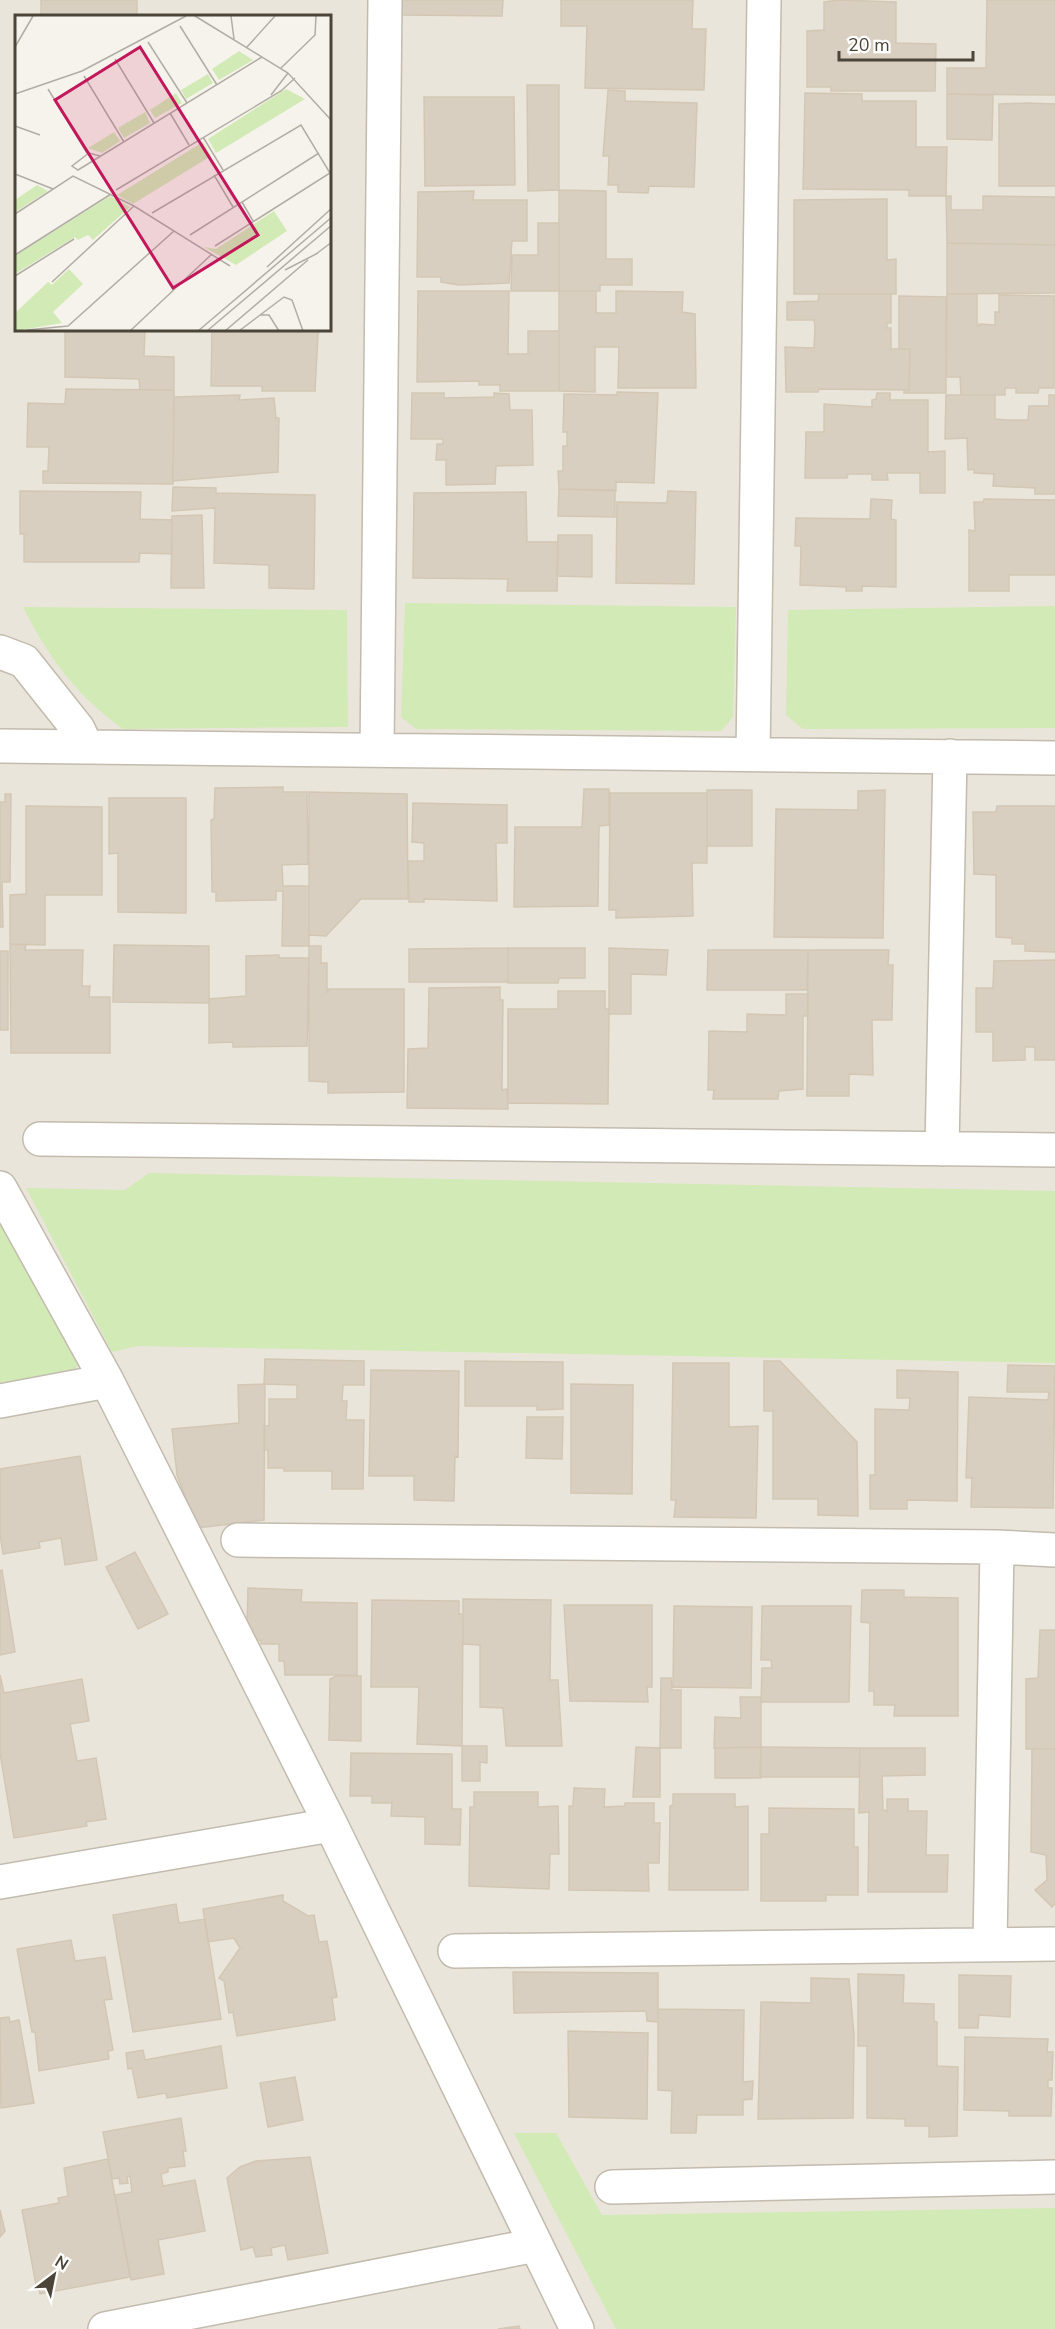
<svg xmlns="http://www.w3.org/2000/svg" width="1055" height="2329" viewBox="0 0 1055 2329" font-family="'Nunito Sans',sans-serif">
	<rect width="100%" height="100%" fill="#f6f3ec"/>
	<path fill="#eae5da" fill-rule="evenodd" d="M0 0H1055V2329H0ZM16 16H330V330H16Z"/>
	<path fill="#d2eab5" d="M405 603 736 607 733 717 721 731 416 729 401 717Z
		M1055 606V728L803 729 786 715 788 610Z
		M23 607 347 610 348 727 123 729C77 696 48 657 23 607Z
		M149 1173 1055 1191V1363L137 1346 112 1352 26 1188 125 1190Z
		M0 1211 79 1363 73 1372 0 1384Z
		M514 2133H556L602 2215 1055 2208V2329H616Z"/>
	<path fill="#d8cfc1" stroke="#d3c7b4" stroke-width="1.5" d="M41 0H137V16H41Z
		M402 0H503L502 16 401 15Z
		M561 0H693L692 29H706L704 90 585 88 587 26H561Z
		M838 0 896 2V43L936 44 935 91H831V87H807V31L824 30V2Z
		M987 0H1055V95L947 94V68H986Z
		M527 85H559V190L528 191Z
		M608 90 625 91V101L697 103 694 187 649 186 648 193 618 192V185H608L609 156H603Z
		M805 93 862 94V101H916V147H947L946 196H909V190L803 189Z
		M947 94 993 95 992 140 947 139Z
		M424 97H514L515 185 425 186Z
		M1028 103 1055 104V186H999V104Z
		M559 190 606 191V259H632V285H600V291H559Z
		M474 191 473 200H527V241H512L509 283 459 285 441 282V277H417L418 192Z
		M946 196H951V210H983V196L1055 197V245L947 243Z
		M887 199V260L896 259V294H794V200Z
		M538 223H559V291H511L512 255H538Z
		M947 243 1055 245V293L947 294Z
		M418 291H509L508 354H528V331H559V391H500V385H479V381L417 382Z
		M559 291H596V313H616V291L683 292 682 312 695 314 696 388H618L619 347H595V392L559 391Z
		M819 294H891V323H887V328H891V349H910L909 390 819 389 818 392H786L785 347 814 348 815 327 814 320H787V302L818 301Z
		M947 294H977V326H979V324L995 325V312H999V295L1054 296V388H1039L1038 393H1016V388H1005V395H961L960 377H946Z
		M899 296 946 297V393H904V390H909L910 349H899Z
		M65 330H145L144 356 174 357V390H140L139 379 65 377Z
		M212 330H321L318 334 315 391H262V386H211Z
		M66 389 174 390 173 484 43 483V471H48L49 447H27L28 403 65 404Z
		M617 392 658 393 654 483 616 482V491L559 489 558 471H563V446H567V432H563L564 394 617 395Z
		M412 393H444V398L494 397V393L509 394 510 410H532L533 465 496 466 495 484 446 485V460H436L437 444H443V439H411Z
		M877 393H890V400H928V452L945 451V493H920V473H887L888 480H872V474H848L847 478H805L806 432H824V404L872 407V400L876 399Z
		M240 395 239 400 274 398 276 418H279L278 472 173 481 174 397Z
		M946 395H995V419L1006 420H1028L1029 406H1049V395H1055V494H1035V488L993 486 994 474 974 473V469L968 470 967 438 945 439Z
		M173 487 216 488V493L315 495 314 589 269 588V565L214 563 215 508 172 511Z
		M559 489 615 490V517L558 516Z
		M20 491 141 492 140 519 172 520V554L140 553 139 562H24V534H20Z
		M668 491 696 492 694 584 616 583 617 502 667 503Z
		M526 492 527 542H558L557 591H507L508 579 413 578 414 493Z
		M871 499 892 500 891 519 896 520V587L862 586V591H846V587L800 585 801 546H795L796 518 870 519Z
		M984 499 1055 500V575H1009V591H969V530L975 531 974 502H983Z
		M202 515 204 588H171L172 516Z
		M558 535H592V577L557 576Z
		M283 787V792H307L308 864 282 865 283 886H309V946H282L283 891H276V900L216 901V892H212L211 820 214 819 215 788Z
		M584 789H609V825L599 826 598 906 514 907 515 827H582Z
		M707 790H752V846H707Z
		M885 790 883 938 774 937 776 809 858 810V791Z
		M309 792 407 794 408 899H361L326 936 309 935Z
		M610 793H707V863H692L693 916 616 918V910H609Z
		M5 794H11V797L10 882H2L3 927H0V802H5Z
		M109 798H186V913L118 912V853L109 854Z
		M413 803 507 805V843H496L497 901 424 899V902H409L408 861H424V843L412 842Z
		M26 806 102 807V895H45V945L10 944V895L26 894Z
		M997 806H1055V952L1025 951V944H1012V938L996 937V875L974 874 973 812H996Z
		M10 944 26 945 25 950H83L82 986H90L89 997H110V1053H11Z
		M114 945 209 946V1003L113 1002Z
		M309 946H321V963H327V993L329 989H404V1092L328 1093V1082L309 1081Z
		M508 948V982H409V949Z
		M508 948H585V978H559L558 983H508Z
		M609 948 668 950 666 975 631 974V1014H609Z
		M708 950H808L807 990H707Z
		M808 950H889L888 965H893L892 1020H872L873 1075 849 1074V1096H807Z
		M0 951H8V1030H0Z
		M279 955V958H309L307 1046 233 1047V1042L209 1043V999L246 996V956Z
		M1055 960V1060H1035V1047H1025V1060L993 1061V1032H976V988H993L994 961Z
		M500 987V1000H503L502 1090 507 1089 508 1109 407 1108 408 1049 428 1048 429 988Z
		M558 991H605V1009H609L608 1104 508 1103V1009H558Z
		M786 994H808V1016H803V1089L779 1091 778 1099H713L714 1090H708L709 1031 747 1032V1014L786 1015Z
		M265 1359 364 1361V1385H343L342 1401H347L346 1420H364L363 1489H332V1471H284V1468H268V1450H264V1426H269V1399H297V1385L264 1384Z
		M465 1361 563 1362V1409L537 1410V1406H465Z
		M764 1361H780L857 1442 858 1516 818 1515V1499H773V1411H764Z
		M673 1363H729V1427L758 1426 756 1518 674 1517 676 1500H671Z
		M1008 1365 1055 1366 1053 1508 971 1507 972 1478H966L969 1397 1048 1400 1049 1392H1007Z
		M371 1370 459 1371 458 1457 455 1456 454 1501 414 1500V1476H369Z
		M897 1370 958 1372 957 1501 907 1500V1509H870V1475H875V1409L909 1410 910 1398H897Z
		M265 1384 264 1520 197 1528 177 1475 172 1429 239 1423 238 1385Z
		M571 1384 633 1385 632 1494 571 1493Z
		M527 1417H563L562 1459 526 1458Z
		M80 1456 97 1560 65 1565 61 1538 39 1542 40 1548 3 1554 0 1534V1469Z
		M135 1552 168 1614 138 1629 106 1567Z
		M2 1570 15 1652 0 1655V1571Z
		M248 1588 302 1590 301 1602 357 1603V1675H285L284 1661H279V1644H261V1640L257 1641 247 1628Z
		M862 1590H904V1597L958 1598V1716H894L895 1705H874V1691H869L870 1623 861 1622Z
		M463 1599 551 1600 550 1680H558L562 1746H506L503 1708 480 1707V1645L463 1644Z
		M372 1600 459 1601V1614H463L462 1746 417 1744 419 1687H371Z
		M564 1605H652V1687H647L648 1702 570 1701Z
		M674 1606 752 1607 751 1688 673 1687Z
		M762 1606H851L849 1702H761L762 1668H772L771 1660H761Z
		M1040 1630H1055V1749H1026V1679L1038 1678Z
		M0 1675 4 1693 82 1679 89 1721 70 1724 77 1761 96 1758 106 1819 86 1822 87 1826 14 1838 0 1753Z
		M337 1676H361V1741L329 1740 330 1679Z
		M661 1678H671L672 1690H681V1748H660Z
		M740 1697H761V1747L714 1748 715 1717 741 1718Z
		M462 1746H487V1763L480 1762V1781H462Z
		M636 1747 660 1748V1797H633Z
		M761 1747V1778H715V1748Z
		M761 1747 860 1748 859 1777H760Z
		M860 1748H925V1775L882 1776 883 1810 887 1811V1799H908V1811H927L926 1855H948L947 1892H868L869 1812 859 1813Z
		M1032 1749H1055V1904L1052 1907 1035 1890 1047 1880 1046 1855 1031 1852Z
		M351 1753 452 1754V1809H461L460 1845 425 1844V1817L391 1816 392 1803H372V1796H350Z
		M574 1788 605 1789 604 1807 625 1806V1803H654V1823H660L659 1863H648L649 1891 569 1890V1806H573Z
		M474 1792H538V1807L558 1806 559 1854H550L549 1889 469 1886 470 1807H474Z
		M673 1794H735V1807L748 1806V1890H669L670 1806 673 1805Z
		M769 1808 854 1809V1847H858V1895H826V1901H761V1834H769Z
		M283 1895V1901L308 1916 314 1915 319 1942 327 1941 337 1997 332 1998 335 2020 237 2036 233 2012 229 2013 224 1981 219 1978 240 1948 234 1938 208 1942 203 1909Z
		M176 1904 179 1923 205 1919 221 2019 133 2032 113 1915Z
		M71 1940 75 1961 105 1957 112 1999 104 2000 113 2050 108 2051 109 2059 39 2071 35 2032H32L17 1949Z
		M513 1972 658 1973V2022L647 2021 646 2011 514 2013Z
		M858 1974 904 1975 903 2003 934 2004V2021L937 2022V2066L958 2067 957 2136 929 2137V2126H905V2119L867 2118V2046H858Z
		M959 1975 1011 1976 1010 2017 979 2015 978 2028H959Z
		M811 1978 849 1979 854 2034 853 2118 758 2119 761 2002 811 2003Z
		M658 2009 744 2010 743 2082 753 2081 752 2099 743 2100V2115H697L696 2133H671L672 2091 658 2090Z
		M9 2017 10 2022 19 2020 34 2103 1 2108 0 2018Z
		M568 2031 648 2033 647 2119 569 2117Z
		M965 2037 1048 2039 1047 2052H1053L1052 2080H1048V2088H1052L1051 2116H1009V2111L964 2110Z
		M221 2046 227 2088 167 2098 166 2093 138 2098 132 2068 128 2069 126 2053 143 2050 145 2060Z
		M295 2077 303 2120 268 2127 260 2083Z
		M181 2118 186 2151H183L185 2166 168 2168V2172L161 2174 163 2186 195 2180 205 2231 158 2240 164 2274 131 2280 115 2195 132 2192 130 2176 127 2177 128 2183 120 2184 119 2178 112 2179 103 2132Z
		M310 2157 328 2253 288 2260 285 2245 271 2248 272 2255 256 2257 253 2247 241 2250 227 2178 240 2167 256 2161Z
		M108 2159 130 2277 40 2294 39 2289 37 2290 22 2210 59 2203 58 2198 68 2196 64 2168Z
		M0 2210 5 2231 0 2237Z
		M519 2326 520 2329H498Z"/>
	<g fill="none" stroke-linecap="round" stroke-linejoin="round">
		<g stroke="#c2bbae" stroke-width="36">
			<path id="minor" d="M0 652 24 661 78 729 86 746
				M0 746 1055 758
				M377 750 385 0
				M753 754 764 0
				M40 1139 1055 1150
				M942 1149 950 756
				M0 1188 107 1381 331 1825 577 2329
				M0 1401 107 1381
				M238 1540 997 1547 1055 1550
				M0 1882 331 1825
				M990 1943 997 1547
				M455 1951 1055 1944
				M612 2187 1055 2177
				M105 2329 536 2245"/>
		</g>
		<use href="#minor" stroke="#fff" stroke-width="33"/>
	</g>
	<g transform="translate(15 15)">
		<rect width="316" height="316" fill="#f6f3ec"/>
		<path d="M224 36 238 45 204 65 197 54ZM193 59 198 68 171 84 166 75ZM271 74 290 84 201 138 193 124ZM161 78 167 88 140 103 135 95ZM130 97 135 108 109 123 103 113ZM99 117 105 126 87 138 73 133ZM188 127 196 141 118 189 102 180ZM22 170 33 176 0 197V185ZM95 181 115 192 78 225 73 220 63 225 60 222 0 259V241ZM259 196 272 216 221 250 189 232 201 234ZM54 254 68 269 38 297 47 308 0 316V298L33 267 37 270Z" fill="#d2eab5"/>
		<path fill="none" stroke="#b2ada4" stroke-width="1.5" d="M180 1 273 58 317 106M216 1 219 24M165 11 202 70M133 27 172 88M0 32 18 1M232 32 260 1M100 44 139 108M266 53 300 20 301 1M69 61 109 127M33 74 72 138M0 79 67 56 171 1M256 80 273 58M155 98 174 130M0 111 25 120M188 122 208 155M85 141 74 138 57 151 63 155 247 42M0 159 38 174M199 160 218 192M101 175 266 76 280 63M227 187 238 206M137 198 286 110 315 158 200 231M0 199 58 161 119 191 215 251M175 220 304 138M301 239 317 227M0 240 96 179M252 252 317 193M270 255 303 238M0 261 59 224M37 267 119 191M245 300H254L264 316M12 315 53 311 159 216M115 316 197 239M183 316 317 202M192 316 317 210M210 316 293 245M224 316 269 282 277 285 288 316"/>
		<path fill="#c2185b" fill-opacity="0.15" stroke="#c2185b" stroke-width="3" d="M125 32 243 220 158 273 40 85Z"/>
		<rect width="316" height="316" fill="none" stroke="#4b4439" stroke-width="3"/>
	</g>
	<g transform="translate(54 2275) rotate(32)" stroke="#ffffff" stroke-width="4.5" paint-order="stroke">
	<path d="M0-4.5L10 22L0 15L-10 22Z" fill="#4b4439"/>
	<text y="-9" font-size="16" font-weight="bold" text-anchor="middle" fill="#4b4439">N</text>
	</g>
	<path d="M839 51v9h134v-9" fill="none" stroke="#4b4439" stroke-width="3"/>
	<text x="848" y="51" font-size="18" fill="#4b4439" stroke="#ffffff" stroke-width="4.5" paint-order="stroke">20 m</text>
</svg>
